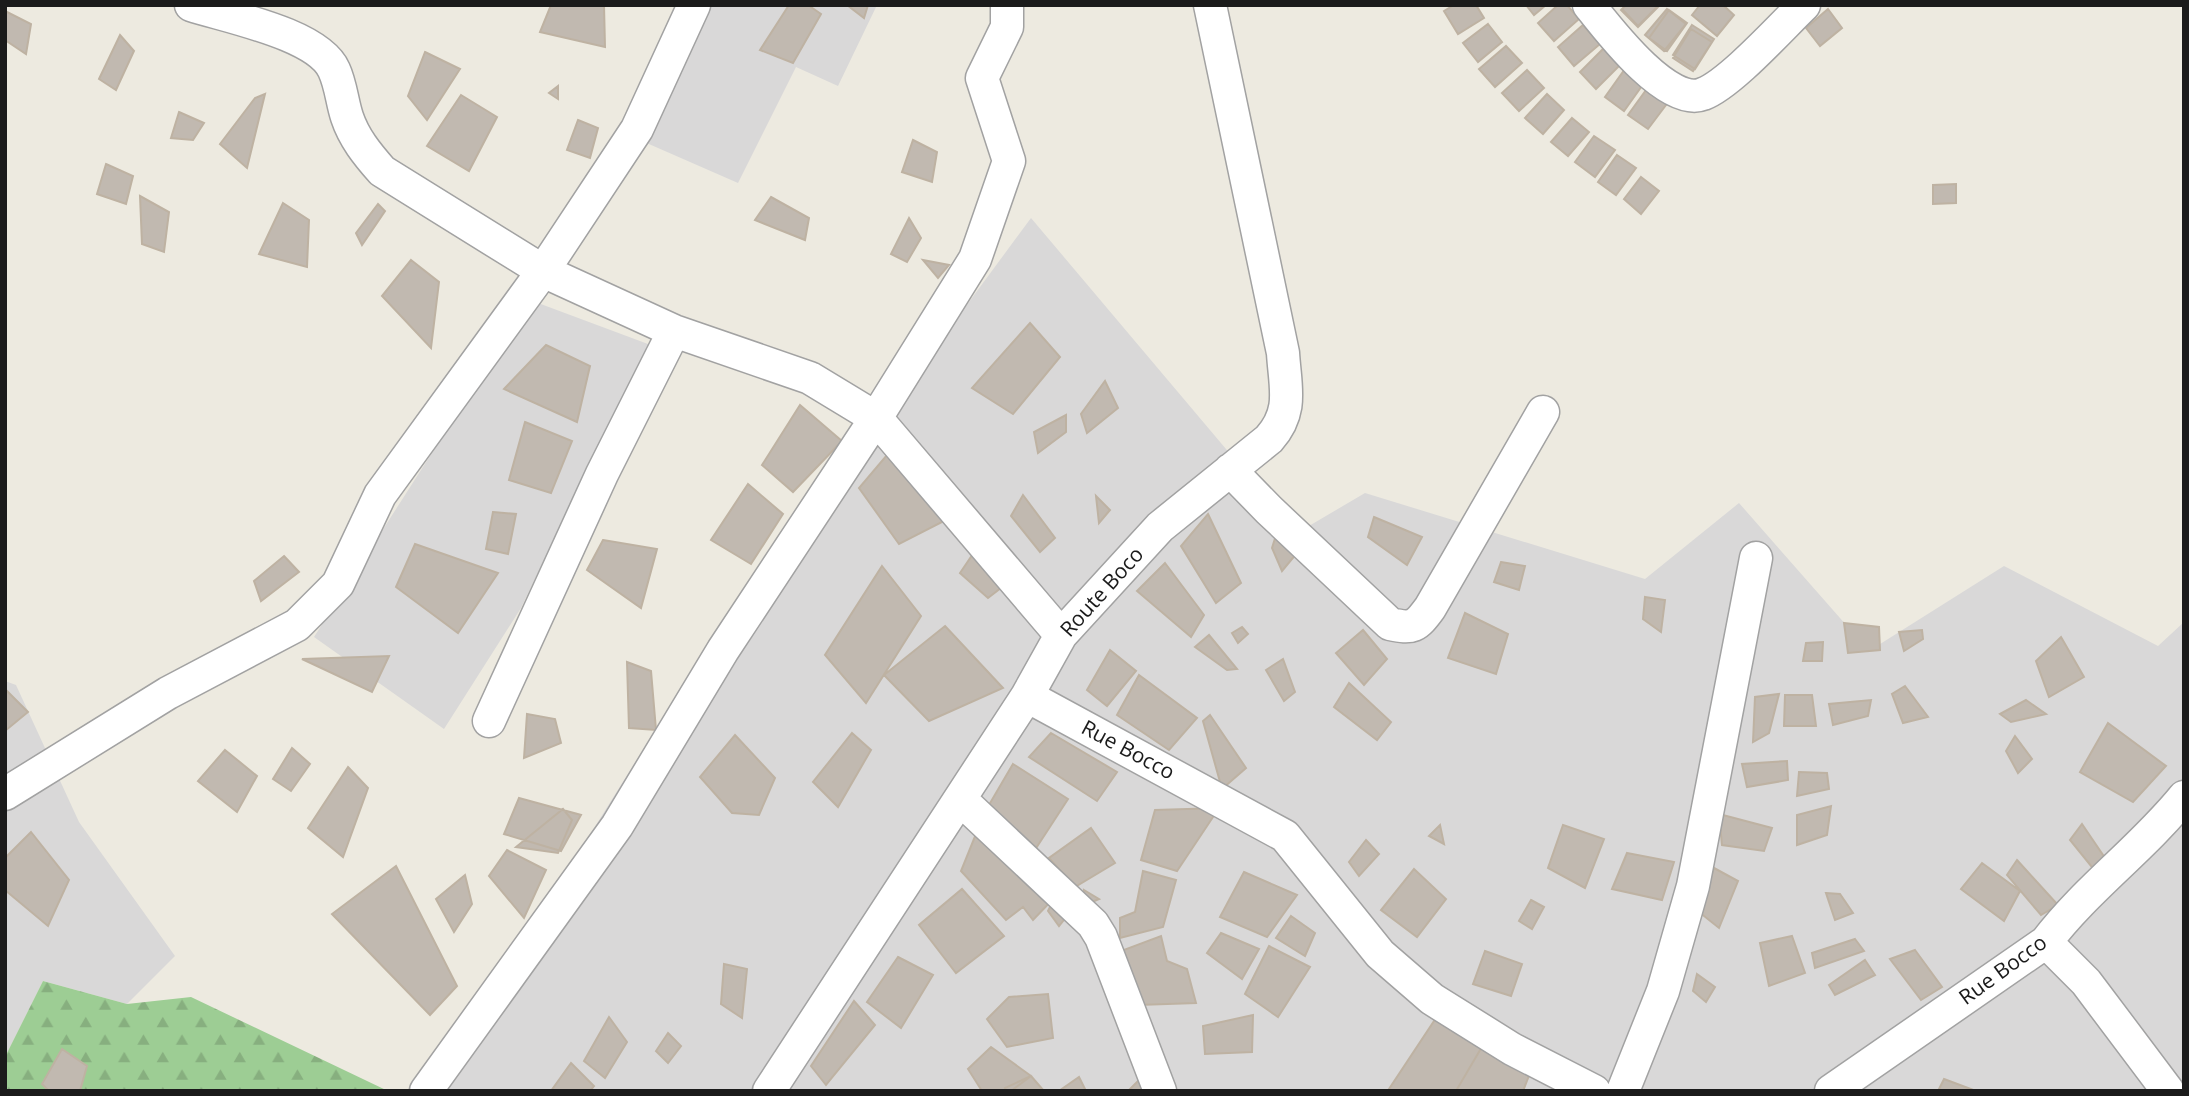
<svg xmlns="http://www.w3.org/2000/svg" width="2189" height="1096" viewBox="0 0 2189 1096" font-family="'Open Sans',sans-serif">
	<defs>
		<pattern id="forest-firs" width="22" height="20" patternUnits="userSpaceOnUse" patternTransform="scale(1.75)"><rect width="22" height="20" fill="#9dcd94"/><path d="M5 1l3.5 6h-7zM16 11l3.5 6h-7z" fill="#87af7f"/></pattern>
	</defs>
	<rect width="100%" height="100%" fill="#edeae0"/>
	<path fill="#d9d8d8" d="M685 5H877L838 86 796 67 738 183 626 134Z
		M1031 218 1297 533 1365 493 1645 579 1739 503 1869 651 2004 566 2158 646 2184 622V1091H430L669 708Z
		M530 300 656 347 591 462 521 608 444 729 314 637Z
		M5 681 16 685 79 822 175 956 127 1004 43 981 5 1057Z"/>
	<path fill="url(#forest-firs)" d="M43 981 127 1004 191 997 388 1091H5V1057Z"/>
	<path fill="#c1b9b0" stroke="#beb2a2" stroke-width="2" d="M551 5H604L605 47 540 32Z
		M789 5H808L821 14 793 63 760 50Z
		M847 5H868L864 18Z
		M1454 5H1476L1484 18 1458 34 1444 11Z
		M1526 5H1546L1534 15Z
		M1558 5H1567L1579 19 1554 41 1538 23Z
		M1626 5H1660L1638 27 1621 10Z
		M1626 5H1659L1638 26 1622 9Z
		M1700 5H1723L1734 15 1717 36 1692 15Z
		M1667 9 1686 24 1664 51 1645 35Z
		M1828 9 1842 28 1820 46 1806 28Z
		M1669 10 1687 23 1667 51 1649 38Z
		M5 11 31 24 26 54 5 40Z
		M1488 24 1502 42 1478 62 1463 43Z
		M1583 25 1600 44 1574 66 1558 47Z
		M1692 25 1714 39 1695 69 1673 55Z
		M1691 29 1712 42 1693 71 1673 58Z
		M120 35 134 51 116 90 99 79Z
		M1506 46 1522 63 1495 87 1479 69Z
		M1605 47 1622 63 1596 89 1580 72Z
		M425 52 460 69 427 120 408 96Z
		M1625 69 1644 83 1624 111 1605 97Z
		M1527 70 1544 88 1519 111 1502 93Z
		M558 86V99L549 93Z
		M1649 86 1669 101 1648 129 1628 115Z
		M265 94 247 168 220 144 255 98Z
		M1547 94 1564 110 1543 134 1525 118Z
		M461 95 497 117 469 171 427 146Z
		M179 112 204 123 193 140 171 138Z
		M1572 118 1589 132 1568 156 1551 142Z
		M578 120 598 128 590 158 567 150Z
		M1594 136 1615 150 1595 177 1575 162Z
		M913 140 937 152 932 182 902 172Z
		M1617 155 1636 168 1616 195 1598 182Z
		M106 164 133 176 126 204 97 194Z
		M1641 177 1659 191 1641 214 1624 199Z
		M1956 184V203L1933 204V185Z
		M140 196 169 212 164 252 142 244Z
		M771 197 809 218 805 240 755 220Z
		M283 203 309 220 307 267 259 254Z
		M378 204 385 211 362 245 356 233Z
		M909 218 921 238 907 262 891 254Z
		M411 260 439 282 431 348 382 296Z
		M923 260 949 265 938 278Z
		M1030 323 1060 357 1013 414 972 388Z
		M546 345 590 366 577 422 504 389Z
		M1105 381 1118 408 1087 433 1081 414Z
		M800 405 842 441 793 492 762 465Z
		M1066 415V432L1038 453 1034 432Z
		M525 422 572 441 551 493 509 480Z
		M887 455 946 520 899 544 859 488Z
		M748 484 783 514 751 564 711 540Z
		M1023 495 1055 538 1040 552 1011 516Z
		M1096 496 1110 510 1099 523Z
		M493 512 516 514 508 554 486 549Z
		M1208 514 1241 583 1216 603 1181 546Z
		M1374 517 1422 537 1407 565 1368 537Z
		M1278 529 1297 553 1282 571 1272 548Z
		M603 540 657 549 641 608 587 570Z
		M415 544 498 573 458 633 396 587Z
		M977 548 1006 584 988 598 960 573Z
		M284 556 299 572 261 601 254 581Z
		M1501 562 1525 566 1519 590 1494 582Z
		M1165 563 1204 615 1191 637 1137 591Z
		M882 566 921 616 866 703 825 655Z
		M1645 597 1665 600 1661 632 1643 619Z
		M1465 613 1508 634 1496 674 1448 658Z
		M1844 623 1879 627 1880 650 1848 653Z
		M945 626 1003 688 929 721 884 675Z
		M1242 627 1248 634 1238 643 1232 633Z
		M1363 630 1387 659 1364 685 1336 653Z
		M1922 630 1923 639 1904 651 1899 632Z
		M1209 635 1237 669 1227 670 1195 647Z
		M2061 637 2084 677 2049 697 2036 661Z
		M1823 642 1822 661H1803L1806 643Z
		M1110 650 1136 671 1107 706 1087 690Z
		M389 656 372 692 302 659Z
		M1283 659 1295 692 1284 701 1266 670Z
		M627 662 651 671 656 730 629 728Z
		M1139 675 1197 718 1169 750 1117 715Z
		M1349 683 1391 722 1377 740 1334 707Z
		M1905 686 1928 717 1903 723 1892 694Z
		M5 689 28 712 5 731Z
		M1779 694 1769 733 1753 742 1755 697Z
		M1785 695H1812L1816 726H1784Z
		M1871 700 1868 716 1833 725 1829 704Z
		M2026 700 2046 714 2011 722 2000 714Z
		M527 714 555 719 561 743 524 758Z
		M1210 715 1246 768 1222 789 1203 721Z
		M2108 723 2166 766 2133 802 2080 772Z
		M852 733 871 750 838 807 813 782Z
		M1051 733 1117 772 1097 801 1029 757Z
		M735 735 775 778 759 815 732 813 700 777Z
		M2015 736 2032 759 2018 773 2006 751Z
		M292 748 310 764 291 791 273 779Z
		M225 750 257 776 237 812 198 781Z
		M1787 761 1788 780 1747 787 1742 764Z
		M1013 764 1068 799 1031 856 986 810Z
		M348 767 368 788 343 857 308 828Z
		M1799 772 1827 773 1829 789 1797 796Z
		M519 798 581 815 561 851 504 834Z
		M1831 806 1827 835 1797 845V815Z
		M1219 808 1177 871 1141 860 1155 810Z
		M563 809 572 820 558 853 516 847Z
		M1719 814 1772 828 1764 851 1722 845Z
		M2082 824 2105 858 2100 877 2070 840Z
		M1440 825 1444 844 1429 836Z
		M1563 825 1604 839 1585 888 1548 868Z
		M1091 828 1115 863 1075 887 1049 858Z
		M978 829 1055 897 1033 920 1023 907 1006 920 961 871Z
		M31 832 69 880 48 926 5 890V858Z
		M1366 840 1379 854 1359 876 1349 862Z
		M507 850 546 870 524 918 489 876Z
		M1627 853 1674 862 1662 900 1612 889Z
		M2017 860 2058 905 2041 915 2007 875Z
		M1982 863 2020 891 2004 921 1961 889Z
		M396 866 457 986 430 1015 332 914Z
		M1714 868 1738 881 1719 928 1699 912Z
		M1414 869 1446 899 1417 937 1381 910Z
		M1143 871 1176 880 1163 927 1120 938V918L1135 912Z
		M1244 872 1297 895 1267 937 1220 917Z
		M465 875 472 904 454 932 436 899Z
		M962 889 1004 936 956 973 919 925Z
		M1084 890 1099 899 1085 905Z
		M1826 893 1840 894 1853 913 1835 920Z
		M1055 897 1075 906 1059 926 1048 911Z
		M1531 900 1544 907 1532 929 1519 921Z
		M1291 916 1315 933 1305 956 1276 938Z
		M1221 933 1259 949 1242 979 1207 953Z
		M1161 936 1167 961 1187 969 1196 1003 1138 1005 1121 951Z
		M1792 936 1805 973 1769 986 1760 943Z
		M1855 939 1864 951 1815 968 1812 953Z
		M1269 946 1310 967 1278 1017 1245 994Z
		M1915 950 1942 987 1921 1000 1890 959Z
		M1485 951 1522 964 1511 996 1473 984Z
		M898 957 933 975 901 1028 867 1002Z
		M1865 960 1875 975 1835 995 1829 985Z
		M724 964 747 969 742 1018 721 1004Z
		M1697 974 1715 987 1706 1002 1693 991Z
		M1048 994 1053 1038 1007 1047 987 1019 1009 997Z
		M854 1001 875 1025 826 1085 811 1066Z
		M1253 1015 1252 1052 1205 1054 1203 1026Z
		M1438 1015 1483 1045 1456 1091H1392L1389 1089Z
		M609 1017 627 1042 605 1078 584 1061Z
		M668 1033 681 1046 668 1063 656 1051Z
		M1483 1045 1530 1073 1523 1091H1456Z
		M991 1047 1031 1076 1011 1091H982L968 1069Z
		M62 1049 87 1066 80 1091H49L42 1084Z
		M571 1063 594 1086 590 1091H551Z
		M1144 1075 1145 1091H1128Z
		M1031 1076 1044 1091H1006L1005 1088Z
		M1079 1077 1086 1091H1059Z
		M1944 1079 1976 1091H1938Z"/>
	<g fill="none" stroke-linecap="round" stroke-linejoin="round">
		<g stroke="#a2a2a2" stroke-width="35">
			<path id="minor" d="M191 5C228 17 318 34 334 70 341 85 342 102 347 117 354 138 367 154 382 171L543 271 674 331 810 378 876 418 1061 635
				M1589 5C1608 29 1668 108 1703 94 1730 84 1781 27 1804 5
				M1230 470 1269 510 1390 624C1413 629 1416 627 1430 608L1543 412
				M1027 696 1285 836 1380 954 1432 999 1512 1049 1594 1091
				M489 721 602 474 674 331
				M5 794 168 693 297 625 338 584 380 495 543 271 637 129 694 5
				M960 799 1093 924 1101 937 1160 1091
				M2046 942 2086 982 2168 1091
				M426 1091 617 826 723 650 876 418 975 259 1009 161 982 78 1007 27V5
				M769 1091 1027 696 1061 635 1160 527 1269 439C1294 411 1285 387 1283 353L1210 5
				M1623 1091 1663 991 1693 886 1756 558
				M1831 1091 2046 942C2086 889 2142 849 2184 797"/>
		</g>
		<use href="#minor" stroke="#fff" stroke-width="32"/>
	</g>
	<g text-anchor="middle" stroke-width="5" stroke-linejoin="round" paint-order="stroke">
		<g font-size="21" fill="#1b1b1b" stroke="#fff">
			<text transform="translate(1102 592) rotate(-48)" y="7">Route Boco</text>
			<text transform="translate(1128 750) rotate(28)" y="7">Rue Bocco</text>
			<text transform="translate(2003 970) rotate(-36)" y="7">Rue Bocco</text>
		</g>
	</g>
	<rect width="2189" height="1096" fill="none" stroke="#1b1b1b" stroke-width="14"/>
</svg>
